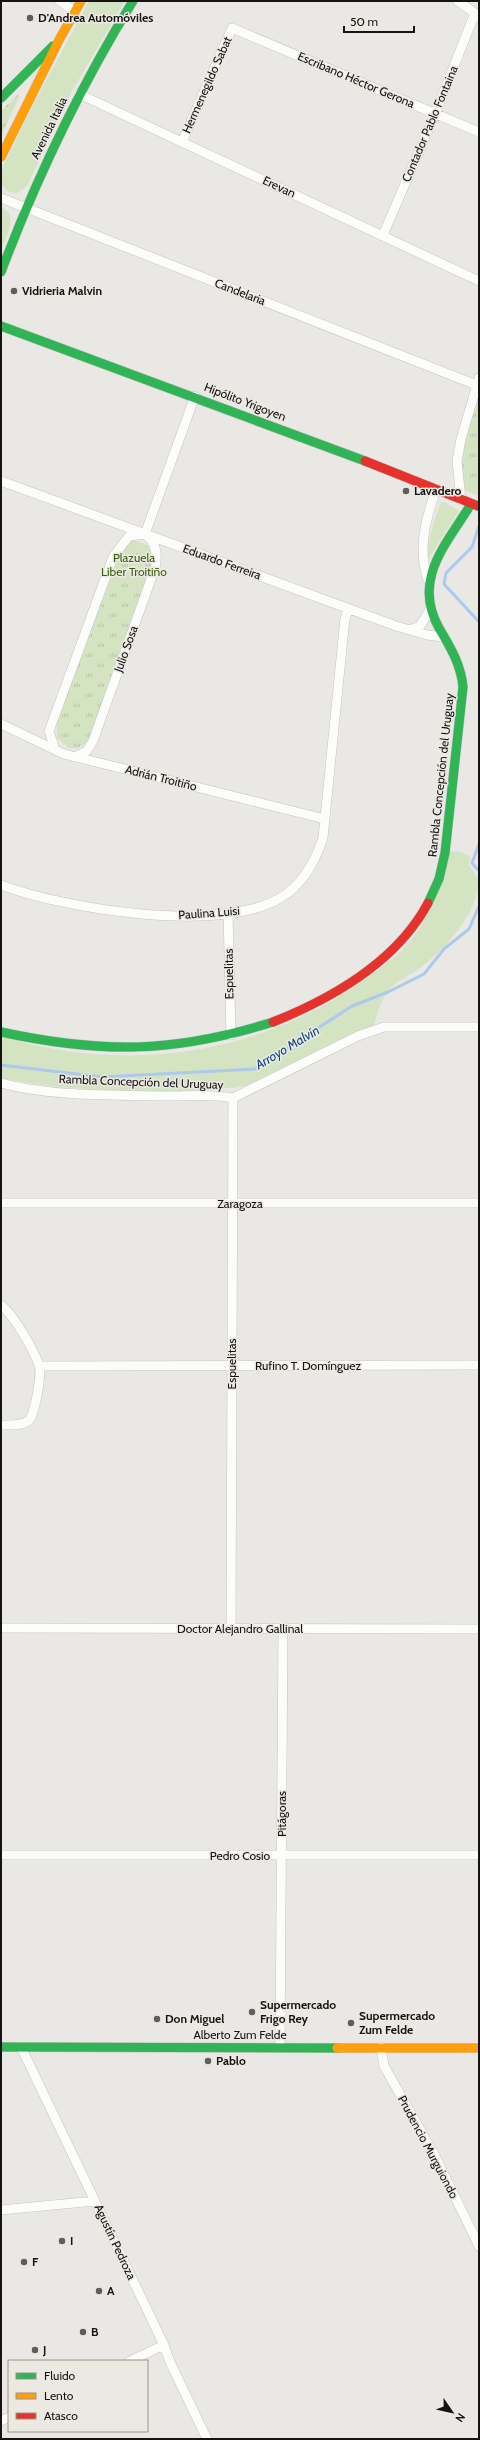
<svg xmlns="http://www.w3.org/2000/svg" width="480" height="2440" viewBox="0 0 480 2440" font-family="Cabin,sans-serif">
	<defs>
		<pattern id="park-tufts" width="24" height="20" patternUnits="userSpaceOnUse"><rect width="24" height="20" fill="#d4e4c3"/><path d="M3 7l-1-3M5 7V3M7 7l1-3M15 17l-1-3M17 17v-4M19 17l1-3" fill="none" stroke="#b5c3a6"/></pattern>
	</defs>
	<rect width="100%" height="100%" fill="#eae8e5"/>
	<path fill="#d4e4c3" d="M89 1H125L71 93 27 186 17 193 8 192 1 184V171L31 109Z
		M1 207C20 215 6 236 1 250Z
		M441 502 446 503 459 511 429 558C425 546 436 515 441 502Z
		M450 851 461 852 471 857 469 864C471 869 477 875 478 880 480 912 443 951 420 968 412 974 402 978 394 985 382 995 378 1011 374 1025 329 1041 290 1073 244 1086 229 1090 213 1087 198 1091 132 1091 66 1092 1 1078V1036C118 1073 249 1057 351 989 372 975 396 959 412 939 431 914 439 880 450 851Z"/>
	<path fill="url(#park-tufts)" d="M18 94 19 98 1 136V111Z
		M479 392V496L465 490C456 459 470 422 479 392Z
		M133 540C145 543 151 546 155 558L92 733C86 744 82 750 69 748L57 738V723L118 555 127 541Z"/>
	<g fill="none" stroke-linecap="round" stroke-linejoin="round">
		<path stroke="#aec9eb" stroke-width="3" d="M479 526 472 547 446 573 444 584 479 622
			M479 844 472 863 479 871
			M1 1065 102 1077 255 1069 352 1006 388 992 424 974 444 949 469 929 479 906"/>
		<g stroke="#c5c4c1" stroke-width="10">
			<path id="street" d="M60 1 74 11
				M458 1 479 16
				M79 94 479 281
				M182 142 232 28 479 132
				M1 198 479 386
				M383 235 435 114 475 13
				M1 481 396 626 427 635 444 637
				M461 500 457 461 461 439 479 378
				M145 534 195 396
				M428 580C417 549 426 519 436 489
				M410 630 420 626 430 610
				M1 724 64 754 325 819
				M55 750 49 731 113 557 129 536 145 534C156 542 158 554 155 568L93 741 87 751 74 757
				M1 885C65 909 219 934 280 898 303 885 315 862 323 838L345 618 349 609
				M228 913 231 1035
				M1 1083C55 1097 114 1095 169 1096 191 1096 211 1094 233 1098L358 1036 384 1027H479
				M1 1203H479
				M1 1305C14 1315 33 1349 39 1365 42 1372 35 1417 28 1421 21 1426 10 1425 1 1425
				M40 1366 479 1365
				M1 1628 479 1629
				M231 1629 233 1098
				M1 1855H479
				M21 2047 164 2345 170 2362 207 2439
				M280 2047 283 1629
				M381 2047 384 2066 434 2154 479 2246
				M1 2210 95 2201
				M130 2361 164 2345
				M1 2421 9 2417"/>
		</g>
		<g stroke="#c5c4c1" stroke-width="10">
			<path id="fast" d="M1 98 53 46
				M1 272C37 177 80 87 133 1
				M1 326 365 461
				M428 903 439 879 445 853 463 687C461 664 450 647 439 628 412 579 446 545 471 504
				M1 1032C103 1054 174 1053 273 1022
				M1 2047 337 2048"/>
		</g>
		<g stroke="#c5c4c1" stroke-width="10">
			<path id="slow" d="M1 157 59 40 81 1
				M337 2048H479"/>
		</g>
		<g stroke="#c5c4c1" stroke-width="10">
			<path id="jam" d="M365 461 478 506
				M273 1022C333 998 397 961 428 903"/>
		</g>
		<use href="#street" stroke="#fcfcfb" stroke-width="9"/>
		<use href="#fast" stroke="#30b455" stroke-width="9"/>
		<use href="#slow" stroke="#ff9f0a" stroke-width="9"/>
		<use href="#jam" stroke="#e5322d" stroke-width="9"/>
	</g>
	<g fill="#605e5c" stroke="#ece9e3" stroke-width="1.5">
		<circle cx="30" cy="18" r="4"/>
		<circle cx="14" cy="291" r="4"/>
		<circle cx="406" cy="491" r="4"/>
		<circle cx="252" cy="2012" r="4"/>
		<circle cx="157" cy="2019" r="4"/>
		<circle cx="351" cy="2023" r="4"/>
		<circle cx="208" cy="2061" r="4"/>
		<circle cx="62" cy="2241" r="4"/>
		<circle cx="24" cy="2262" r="4"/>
		<circle cx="99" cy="2291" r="4"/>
		<circle cx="83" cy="2332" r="4"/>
		<circle cx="35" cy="2350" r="4"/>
	</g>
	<g text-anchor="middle" stroke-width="3" stroke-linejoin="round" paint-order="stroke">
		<g font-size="12" font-weight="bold" fill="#151412" stroke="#ece9e3" text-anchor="start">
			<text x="38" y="22">D'Andrea Automóviles</text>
			<text x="22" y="295">Vidrieria Malvin</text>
			<text x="414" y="495">Lavadero</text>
			<text x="260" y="2009">Supermercado<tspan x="260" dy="14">Frigo Rey</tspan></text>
			<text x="359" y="2020">Supermercado<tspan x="359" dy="14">Zum Felde</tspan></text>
			<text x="165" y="2023">Don Miguel</text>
			<text x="216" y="2065">Pablo</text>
			<text x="70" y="2245">I</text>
			<text x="32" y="2266">F</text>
			<text x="107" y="2295">A</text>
			<text x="91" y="2336">B</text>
			<text x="43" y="2354">J</text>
		</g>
		<g font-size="12" fill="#151412" stroke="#ece9e3">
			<text transform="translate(356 80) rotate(23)" y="4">Escribano Héctor Gerona</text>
			<text transform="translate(207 85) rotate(-66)" y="4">Hermenegildo Sabat</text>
			<text transform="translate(430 124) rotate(-67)" y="4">Contador Pablo Fontaina</text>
			<text transform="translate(49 128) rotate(-64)" y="4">Avenida Italia</text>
			<text transform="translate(279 187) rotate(25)" y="4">Erevan</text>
			<text transform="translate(240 292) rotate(21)" y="4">Candelaria</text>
			<text transform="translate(245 402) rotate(21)" y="4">Hipólito Yrigoyen</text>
			<text transform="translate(222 562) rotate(20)" y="4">Eduardo Ferreira</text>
			<text transform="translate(126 649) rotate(-70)" y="4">Julio Sosa</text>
			<text transform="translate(441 775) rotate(-84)" y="4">Rambla Concepción del Uruguay</text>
			<text transform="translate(161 778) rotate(14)" y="4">Adrián Troitiño</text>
			<text transform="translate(209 913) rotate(-4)" y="4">Paulina Luisi</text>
			<text transform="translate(229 974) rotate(-91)" y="4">Espuelitas</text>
			<text transform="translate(141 1082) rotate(2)" y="4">Rambla Concepción del Uruguay</text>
			<text x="240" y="1208">Zaragoza</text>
			<text transform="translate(232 1364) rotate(-90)" y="4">Espuelitas</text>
			<text x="308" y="1370">Rufino T. Domínguez</text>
			<text x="240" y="1633">Doctor Alejandro Gallinal</text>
			<text transform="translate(282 1814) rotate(-90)" y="4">Pitágoras</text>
			<text x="240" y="1860">Pedro Cosio</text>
			<text x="240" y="2039">Alberto Zum Felde</text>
			<text transform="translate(428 2147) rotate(62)" y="4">Prudencio Murguiondo</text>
			<text transform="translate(115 2242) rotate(65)" y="4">Agustín Pedroza</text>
		</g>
		<g font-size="12" fill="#3d600f" stroke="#ece9e3">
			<text x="134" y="562">Plazuela<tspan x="134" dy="14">Liber Troitiño</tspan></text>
		</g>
		<g font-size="13" font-style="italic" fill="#0e4781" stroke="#ece9e3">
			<text transform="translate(287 1047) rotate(-31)" y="5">Arroyo Malvín</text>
		</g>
	</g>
	<rect width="480" height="2440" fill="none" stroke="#151412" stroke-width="4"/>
	<rect x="8" y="2360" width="140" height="72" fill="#ece9e3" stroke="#96948f"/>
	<rect x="16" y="2373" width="20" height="6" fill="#30b455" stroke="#96948f"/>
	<text x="44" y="2380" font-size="12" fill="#151412">Fluido</text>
	<rect x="16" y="2393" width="20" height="6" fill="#ff9f0a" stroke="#96948f"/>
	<text x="44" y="2400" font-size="12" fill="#151412">Lento</text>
	<rect x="16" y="2413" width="20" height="6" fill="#e5322d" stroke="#96948f"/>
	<text x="44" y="2420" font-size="12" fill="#151412">Atasco</text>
	<g transform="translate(452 2412) rotate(124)" stroke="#ece9e3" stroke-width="3" paint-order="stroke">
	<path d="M0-3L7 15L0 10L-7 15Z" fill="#151412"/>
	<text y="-6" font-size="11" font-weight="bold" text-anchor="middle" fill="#151412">N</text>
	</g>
	<path d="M344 26v6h70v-6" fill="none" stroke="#151412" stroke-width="2"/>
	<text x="350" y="26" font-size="12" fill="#151412" stroke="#ece9e3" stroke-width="3" paint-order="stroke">50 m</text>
</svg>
